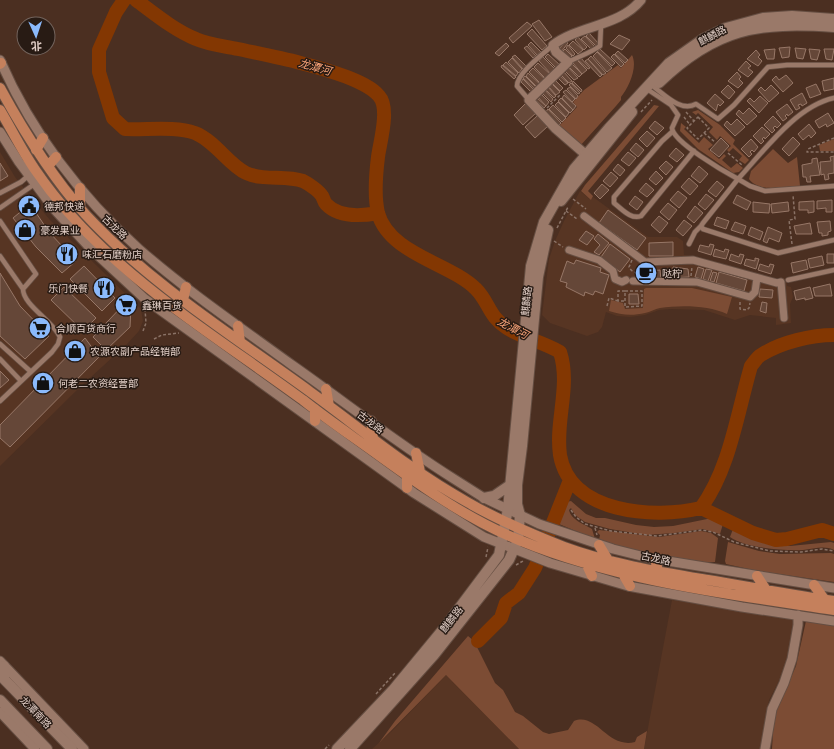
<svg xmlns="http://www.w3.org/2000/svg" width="834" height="749" viewBox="0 0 834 749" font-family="'Titillium Web','Noto Sans SC',sans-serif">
	<rect width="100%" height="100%" fill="#4b2f21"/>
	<path fill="#573523" d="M0 152 15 177 34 201 50 220 141 309 143 321 139 331 127 344 79 388 0 466Z
		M580 191 591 200 593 197 648 237H677L683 241 684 255 704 259 775 280 783 278 786 279 787 286 791 287 793 297 790 304 791 323 776 325V318L750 315 735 320 704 310 670 309 659 310 645 315 630 317 617 316 606 312 602 327 598 332 587 336 550 323 542 315 549 259 555 241 564 221Z
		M672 600 794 619 789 652 780 679 769 700 760 749H644Z
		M446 675 519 749H372L392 731Z"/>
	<path fill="#7c4c34" d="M632 55C638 67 629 87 621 97V100L616 106 580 146 558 127 577 107 573 102 584 90 618 65 621 68Z
		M654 105 659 106 588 191 593 196 591 200 581 191 585 185Z
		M698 110 720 125 735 140 733 144 749 160 745 164 739 160 742 156 733 148 729 152 727 150 731 146 720 136 717 140 709 132 713 127 698 113 696 115 692 112Z
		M681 123 686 127 684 129 699 143 704 137 713 145 708 149 719 159 724 154 726 156 722 160 731 168 737 163 743 168 739 172 733 173 698 149 680 131Z
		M834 139V151H820L819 145Z
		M773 149 788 163 797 157 800 186C785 187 759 193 749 179L751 171Z
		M646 288H692L732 297 727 314C708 305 680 305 660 308 655 309 650 312 645 313 632 316 621 315 609 311L611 300 623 303 625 309 643 308 644 289Z
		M571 501 586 514 596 518H605L636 525 654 527 673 526 712 518 722 522 723 524 720 534 703 529 674 533 646 535 610 529 585 522 575 515 571 508 569 510C571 520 584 524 592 529L595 539 559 524 566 502Z
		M733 529H738L749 536 765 542 790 546 831 542 834 543V550C824 545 814 549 803 550 783 551 746 548 730 537Z
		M599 530 659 537 701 531 711 533 718 538 715 562C681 563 631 551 599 540L600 535 597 532Z
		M728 542 759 551 780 554 831 553 834 554V582L758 571 726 564 725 561Z
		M806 621 834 626V749H772L774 716 796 666Z
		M468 636 474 641 495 683 503 690 515 712 523 716 543 732 549 734 568 730 574 721C597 712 607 749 635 742L637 737 647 731 644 749H519L446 675 379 743 395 721Z"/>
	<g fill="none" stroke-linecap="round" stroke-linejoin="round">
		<path stroke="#833702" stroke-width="14" d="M124 0 116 12 99 50V72L113 118 125 129C147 130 175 126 195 133 215 141 229 165 246 173 263 181 285 175 303 181 309 184 319 191 322 196 324 199 324 202 326 204 339 218 362 216 378 213
			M136 0C155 14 174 30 196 39 209 45 225 46 238 49 275 57 312 64 347 77 357 81 372 87 379 96 390 108 380 142 378 157 376 173 374 196 378 213 389 254 450 263 476 289 489 302 489 317 507 328 523 338 543 342 560 352 571 386 555 421 560 455 570 514 655 519 701 508 730 468 737 414 751 366 754 363 757 357 761 355 781 342 812 335 834 335
			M701 508 753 533 776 540 787 539 822 530 834 534
			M478 641 501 618 506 603 519 593 535 568 570 480"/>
	</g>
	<path fill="#654738" stroke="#977767" d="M539 20 552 37 545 41 532 24Z
		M527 22 532 26 513 43 509 38Z
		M532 29 547 46 542 50 527 34Z
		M589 33 599 44 596 46 586 36Z
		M619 35 630 40 622 50 610 44Z
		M585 36 595 47 592 50 581 39Z
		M578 37 587 47 584 50 575 40Z
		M566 41 568 43 561 52 558 50Z
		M573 41 583 50 578 54 569 45Z
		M531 42 541 52 537 55 528 45Z
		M506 43 509 46 499 56 495 53Z
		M568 45 575 54 573 56 566 48Z
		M527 46 536 56 533 58 524 48Z
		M790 47 789 57 782 58 779 48Z
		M795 48 806 49 803 59 797 58Z
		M565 49 572 56 569 59 563 51Z
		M600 49 615 63 612 66 597 51Z
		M775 49 774 59H767L764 50Z
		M809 49 820 50 817 60 811 59Z
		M824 49H834L832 60 826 59Z
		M756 50 760 55 758 57 762 61 758 66 747 59Z
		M618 51 628 60 625 63 615 54Z
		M597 52 612 68 607 72 593 56Z
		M548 54 561 66 557 69 545 57Z
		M614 54 624 64 621 67 611 57Z
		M515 55 526 66 523 69 512 57Z
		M591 56 606 73 603 75 588 59Z
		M543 57 556 70 552 75 539 61Z
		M580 57 590 68 588 69 577 59Z
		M512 58 522 69 519 73 508 62Z
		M576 59 587 70 582 74 573 63Z
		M588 59 602 75 600 77 585 61Z
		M746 61 751 66 748 68 753 72 748 77 738 70Z
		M506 62 518 73 516 76 503 65Z
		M538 63 551 75 547 80 534 67Z
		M572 64 582 74 579 77 569 67Z
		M502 65 516 77 514 79 501 67Z
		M568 67 578 78 574 80 564 70Z
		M533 68 546 80 542 85 529 72Z
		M563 71 572 81 569 83 560 74Z
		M737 72 741 77 739 79 743 83 738 88 728 81Z
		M528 73 541 85 538 88 526 76Z
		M559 75 568 83 565 85 557 77Z
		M786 75 793 83 783 92 772 80 776 76 779 80Z
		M525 76 537 88 536 90 523 78Z
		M834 78V89L824 91 822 81Z
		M523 79 533 89 531 92 521 82Z
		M555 80 563 88 560 91 552 83Z
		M573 81 582 90 581 92 572 83Z
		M571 83 580 93 578 94 569 85Z
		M552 84 560 92 556 95 549 87Z
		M816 84 821 94 810 98 806 88Z
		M728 85 735 92 729 99 721 92Z
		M771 85 779 93 769 102 758 90 761 87 765 91Z
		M548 87 556 96 554 98 545 89Z
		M570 87 578 96 576 99 567 89Z
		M544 89 553 99 551 102 541 92Z
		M566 90 575 99 572 102 563 92Z
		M540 93 549 102 546 106 537 96Z
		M802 93 807 103 802 106 801 104 798 105 800 108 796 110 790 100Z
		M715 94 724 102 720 106 718 104 716 111 707 103Z
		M564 95 576 106 573 110 562 98Z
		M760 96 768 103 759 113 747 101 750 98 754 102Z
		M537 98 546 106 544 108 535 99Z
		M561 98 573 110 570 113 558 101Z
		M558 102 569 113 566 117 555 105Z
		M526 103 536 113 523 125 514 115Z
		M787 104 793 112 788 116 787 114 785 116 787 118 783 121 776 112Z
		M553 105 566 118 562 122 549 109Z
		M749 108 757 116 747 125 736 114 739 110 743 114Z
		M548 109 561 123 558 126 545 113Z
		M828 113 834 123 827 127 826 124 819 128 815 121Z
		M537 116 548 126 535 138 525 127Z
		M773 116 781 124 777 128 775 126 773 128 775 130 772 133 764 125Z
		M737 119 745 127 735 136 724 125 727 121 731 125Z
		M655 121 664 128 657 135 649 128Z
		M809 124 816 133 811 138 809 135 803 140 798 134Z
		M762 127 770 134 765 139 764 137 762 139 764 141 761 144 753 136Z
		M647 131 655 138 647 147 639 139Z
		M793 137 800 144 789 156 782 149Z
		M721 138 729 146 719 157 710 150Z
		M751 139 758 147 754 152 752 150 750 152 752 154 749 157 741 149Z
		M636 143 644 150 638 157 630 150Z
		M676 148 684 155 677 162 669 156Z
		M628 152 636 158 629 166 621 160Z
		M834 156V173L828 174 829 179 825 180 824 174 821 175 820 162 831 161 830 157Z
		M817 158 820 175 810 176 811 182H807L806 177H803L802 165 812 163V159Z
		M666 161 673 167 666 175 659 168Z
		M0 163 8 176 0 181Z
		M618 164 625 170 620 176 613 170Z
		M699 166 708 174 700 183 691 176Z
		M656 171 663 178 656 185 649 179Z
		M611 172 618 178 610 187 603 181Z
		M689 178 698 186 690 195 681 187Z
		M717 181 724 187 716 197 708 191Z
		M646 183 654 190 647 197 639 191Z
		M602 184 609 190 600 199 594 193Z
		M678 191 687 198 679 208 670 200Z
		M706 194 714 200 705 210 698 204Z
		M737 195 751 202 747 210 733 203Z
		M635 196 643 202 637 210 629 204Z
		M832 200V212H826V208L817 209V201Z
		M814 201V212L808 213V210H799V202Z
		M753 202 770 204 769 213 753 212Z
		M788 202 789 211 772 213 771 204Z
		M668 203 677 210 669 220 660 212Z
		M30 204 49 232 76 261 62 273 36 247 13 218Z
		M695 206 703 213 694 223 687 217Z
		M608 210 646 238 637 250 599 223Z
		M659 216 668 223 660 233 651 225Z
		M717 217 729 221 726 229 714 225Z
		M684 220 692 226 683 236 676 230Z
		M830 221 831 231 828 232V235L822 236V233H819L817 222Z
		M735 222 746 226 743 234 731 230Z
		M810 223 812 234H796L794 226Z
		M751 227 763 232 760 240 748 235Z
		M768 227 782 233 779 242 769 238 767 243 763 241Z
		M586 231 594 236 587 245 579 240Z
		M598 234 609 243 599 255 594 252 600 245 594 239Z
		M673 242V256H649V243Z
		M610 244 630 259 620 272 601 257Z
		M710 244 714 245 711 255 698 251 700 245 709 247Z
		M715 249 724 252 725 249 729 250 726 259 713 256Z
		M731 254 739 257 740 254 744 255 741 264 729 260Z
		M827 254H834V263H827Z
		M822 256 824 265 810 268 808 259Z
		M755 258 759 259 756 269 744 265 746 259 755 261Z
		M576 260 601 268 600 272 609 275 603 294 595 291 593 295 585 292 584 296 566 287 567 283 560 281 567 261 574 264Z
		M806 260 808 269 793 273 791 263Z
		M760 264 769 267 770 264 774 265 771 274 758 270Z
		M84 266 115 298 102 311 70 279Z
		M673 267 688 269 689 277 669 278V270L673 269Z
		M698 267 704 269 701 279 695 277Z
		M706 269 712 270 708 281 703 279Z
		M643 270H649V279H643Z
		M660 270 661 280H651L650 271Z
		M713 272 717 273 714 282 710 281Z
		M719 272 747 280 744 291 716 283Z
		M0 273 20 306 49 336 25 359 0 336Z
		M830 284 832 296H815L813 288Z
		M64 287 96 318 83 331 51 300Z
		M810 287 813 298 805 300V298L796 300 794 291Z
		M760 289 773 290 772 298 759 297Z
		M629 294H638L639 304H629Z
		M762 302 767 303 766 313 760 311Z
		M125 303 131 307 130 327 106 350 93 337Z
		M85 338 99 357 10 447 0 438V425Z
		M0 371 9 380 0 388Z"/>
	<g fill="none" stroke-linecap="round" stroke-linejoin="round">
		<g stroke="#654e42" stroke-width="6">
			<path id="service" d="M568 62C578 57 590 53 600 46L601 25
				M654 87C666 96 681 112 696 104L718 119 734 105 768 67 787 65H834
				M650 91 671 105 678 115 672 128C673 142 725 172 738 179L703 223 701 226 703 229 778 253 834 240
				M834 98C796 106 763 152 738 179L750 186 765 191 834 186
				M529 100 517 86C517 73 543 54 553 45
				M672 132 662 141 614 197V203C622 209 631 220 641 216L694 151
				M0 193 21 182 29 175
				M0 208 36 183
				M0 221 36 274 23 289
				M689 244 695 232 701 226
				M0 256 23 289C23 305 53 321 60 337L58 344 52 352 0 401
				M788 280 834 270
				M0 344 30 371
				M0 359 21 381"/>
		</g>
		<g stroke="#654e42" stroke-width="9">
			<path id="pedestrian" d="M584 216 645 262 693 260 777 283 781 282 784 318
				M569 250 599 260 613 271 615 279 622 282 626 280
				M633 281 697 282 750 297 755 292 757 278"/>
		</g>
		<g stroke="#654e42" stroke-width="11">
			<path id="minor" d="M0 60C31 132 81 197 139 249 187 291 240 327 292 365 346 403 398 444 454 479L484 498 539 524 613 549 649 558 834 588
				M0 132 19 162 54 209 91 249 145 299 414 493 484 537 550 563 628 586 742 607 834 621
				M585 154 555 128 529 100 568 62 556 52 553 45C579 25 619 27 641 0
				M0 661 84 749
				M0 712 35 749
				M765 749 772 709 784 683 792 659 798 625V615"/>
		</g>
		<g stroke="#654e42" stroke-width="12">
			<path id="secondary" d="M659 83C716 28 758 22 834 27
				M561 201 632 112
				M484 498 494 496 510 485
				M4 666V679
				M0 675 72 749
				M0 700 47 749
				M337 749 393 690 445 627 499 555 508 509 531 266 544 222 574 169 609 128 669 63 703 39 726 28 763 18 792 16 834 19
				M350 749 434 655 509 560 518 540 520 515 517 504V485L522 446 538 277 548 230"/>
		</g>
		<g stroke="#654e42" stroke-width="12">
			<path id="primary" d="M0 64 1 63
				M0 88C24 132 51 176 85 214 150 284 232 335 309 391 361 429 411 471 467 502 498 520 531 534 564 547 610 564 660 572 708 580 750 587 792 595 834 601
				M0 110C12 130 22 151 36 171 103 269 209 331 303 400 328 420 355 438 381 457 424 488 469 520 519 540 619 581 728 594 834 610
				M36 150 43 138
				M48 166 56 157
				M80 208V188
				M183 300 186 287
				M238 326 240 342
				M326 389 329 406
				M315 409V421
				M371 421 373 438
				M416 453 420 472
				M407 488V476
				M599 545 608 560
				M655 559 658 571
				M586 563 592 576
				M623 574 630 586
				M757 576 766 590
				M814 585 824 599"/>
		</g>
		<path stroke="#8a7266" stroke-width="1.5" stroke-dasharray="3 2" stroke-linecap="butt" d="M547 108 560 95
			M641 112 652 100
			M686 112 694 121
			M684 117 690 125
			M698 117 709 128 698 139 687 128Z
			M704 133 715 142
			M834 138 808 149 807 152H834
			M728 153 742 165
			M573 199 586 209
			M566 211 577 219
			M557 228 568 207
			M554 241 563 247
			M792 244 789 220 795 219 793 195
			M632 260 629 267C631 271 634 273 639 272L642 268
			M691 276 692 267
			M625 291H642V306L625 307Z
			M625 291H618V301H625
			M740 302V309L747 310 749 308 750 303
			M607 306 609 298 618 301
			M143 331 146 323 145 309
			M154 339 162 335 179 333
			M571 510 576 517 585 524 611 531 657 536 702 530 713 532 734 542 770 551 801 552 822 549 834 551
			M595 528 597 535
			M486 557 488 547
			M516 565 523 561
			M376 694 395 673
			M325 749 329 745"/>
		<use href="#service" stroke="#9a7969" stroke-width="4.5"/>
		<use href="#pedestrian" stroke="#9a7969" stroke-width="7"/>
		<use href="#minor" stroke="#9a7969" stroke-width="9"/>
		<use href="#secondary" stroke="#9a7969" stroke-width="10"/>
		<use href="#primary" stroke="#c5805c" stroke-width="10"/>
	</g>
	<defs>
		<g id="civic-disc" transform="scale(1.15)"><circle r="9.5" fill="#8bbafc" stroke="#281b14"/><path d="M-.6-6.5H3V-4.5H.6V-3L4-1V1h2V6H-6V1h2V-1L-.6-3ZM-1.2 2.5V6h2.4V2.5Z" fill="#111"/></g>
		<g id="shop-disc" transform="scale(1.15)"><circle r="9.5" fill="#8bbafc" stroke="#281b14"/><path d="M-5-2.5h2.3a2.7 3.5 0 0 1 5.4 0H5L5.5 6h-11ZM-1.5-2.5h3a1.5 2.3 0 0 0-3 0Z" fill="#111"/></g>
		<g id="restaurant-disc" transform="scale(1.15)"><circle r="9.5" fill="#8bbafc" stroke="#281b14"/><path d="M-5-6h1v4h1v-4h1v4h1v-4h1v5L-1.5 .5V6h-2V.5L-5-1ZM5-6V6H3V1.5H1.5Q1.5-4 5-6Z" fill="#111"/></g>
		<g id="cafe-disc" transform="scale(1.15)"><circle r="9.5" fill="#8bbafc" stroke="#281b14"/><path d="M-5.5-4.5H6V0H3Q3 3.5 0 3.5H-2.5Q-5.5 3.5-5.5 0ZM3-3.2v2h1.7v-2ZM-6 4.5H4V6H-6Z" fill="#111"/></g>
		<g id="supermarket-disc" transform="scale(1.15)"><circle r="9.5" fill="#8bbafc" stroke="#281b14"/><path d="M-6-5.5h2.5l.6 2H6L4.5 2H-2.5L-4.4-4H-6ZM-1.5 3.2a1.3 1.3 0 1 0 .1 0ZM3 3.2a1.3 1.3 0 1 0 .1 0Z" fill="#111"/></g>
	</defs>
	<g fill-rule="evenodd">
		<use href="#civic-disc" x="29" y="206"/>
		<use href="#shop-disc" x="25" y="230"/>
		<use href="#restaurant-disc" x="67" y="254"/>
		<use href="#cafe-disc" x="646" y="273"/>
		<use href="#restaurant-disc" x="104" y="288"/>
		<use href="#supermarket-disc" x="126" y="305"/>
		<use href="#supermarket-disc" x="40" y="328"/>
		<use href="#shop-disc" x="75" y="351"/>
		<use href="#shop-disc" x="43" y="383"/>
	</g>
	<g text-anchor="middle" stroke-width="3" stroke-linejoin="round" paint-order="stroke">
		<g font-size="10" fill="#e2cfc7" stroke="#281b14">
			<text transform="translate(712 35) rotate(-28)" y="4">麒麟路</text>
			<text transform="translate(115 227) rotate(44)" y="4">古龙路</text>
			<text transform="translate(526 301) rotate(-84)" y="4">麒麟路</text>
			<text transform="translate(371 422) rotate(37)" y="4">古龙路</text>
			<text transform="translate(656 558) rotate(12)" y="4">古龙路</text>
			<text transform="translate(451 619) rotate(-52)" y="4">麒麟路</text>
			<text transform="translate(36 712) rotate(46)" y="4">龙潭南路</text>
		</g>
		<g font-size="10" fill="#e2cfc7" stroke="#281b14" text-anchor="start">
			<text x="44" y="210">德邦快递</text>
			<text x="40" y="234">豪发果业</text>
			<text x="82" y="258">味汇石磨粉店</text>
			<text x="662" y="277">哒柠</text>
			<text x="88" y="292" text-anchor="end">乐门快餐</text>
			<text x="142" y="309">鑫琳百货</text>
			<text x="56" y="332">合顺百货商行</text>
			<text x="90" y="355">农源农副产品经销部</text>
			<text x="58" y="387">何老二农资经营部</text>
		</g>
		<g font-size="11" font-style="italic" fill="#fea77b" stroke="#281b14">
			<text transform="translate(315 67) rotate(16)" y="4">龙潭河</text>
			<text transform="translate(513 328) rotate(28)" y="4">龙潭河</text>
		</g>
	</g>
	<g transform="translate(36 36) rotate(177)"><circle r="19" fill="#281b14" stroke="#72635c"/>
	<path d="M0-3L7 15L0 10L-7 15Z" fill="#8bbafc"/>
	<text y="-6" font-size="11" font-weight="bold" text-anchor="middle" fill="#e2cfc7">北</text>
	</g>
</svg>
